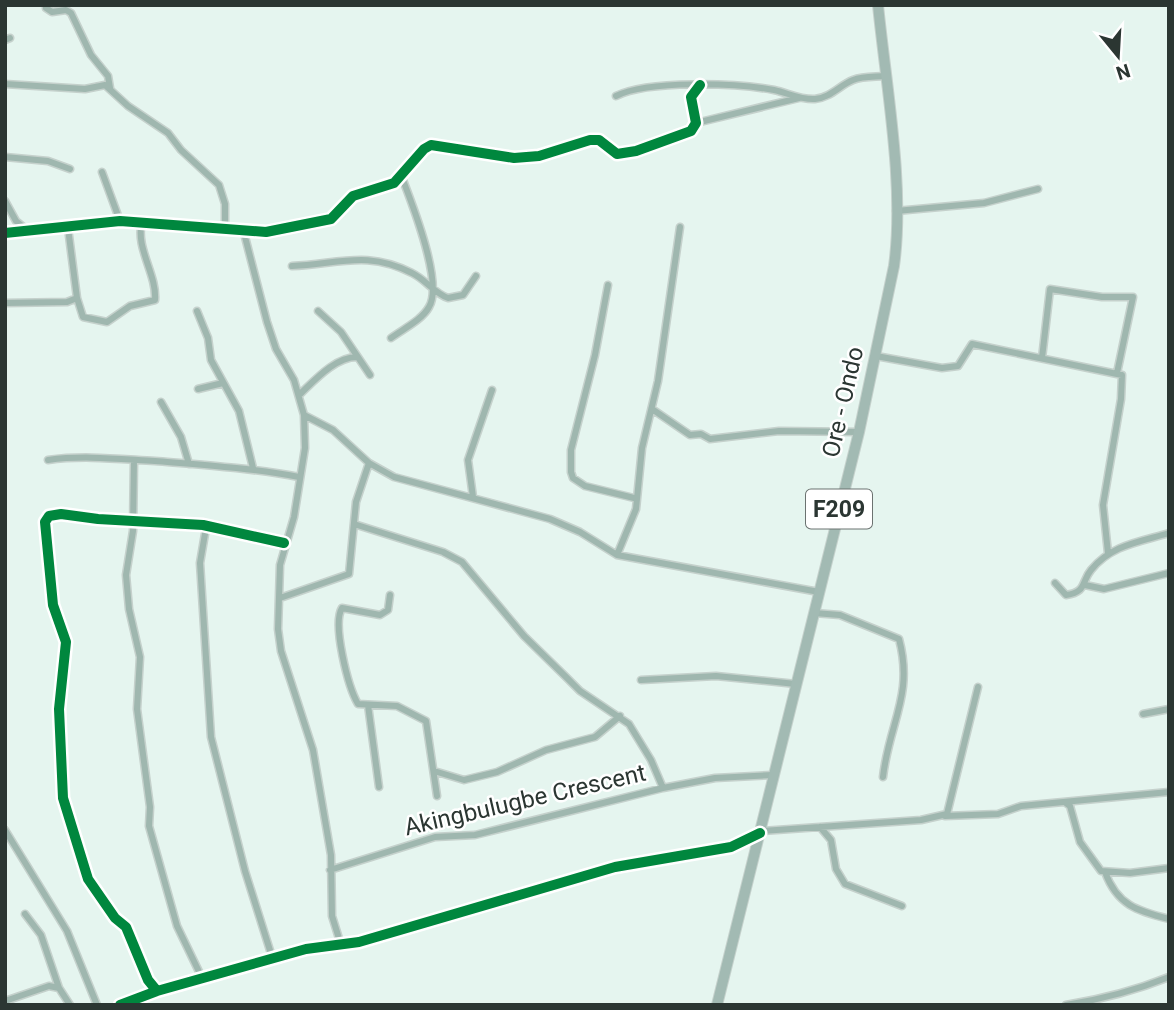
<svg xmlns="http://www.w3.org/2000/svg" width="1174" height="1010" viewBox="0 0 1174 1010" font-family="Roboto,sans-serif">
	<rect width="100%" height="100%" fill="#e5f5ef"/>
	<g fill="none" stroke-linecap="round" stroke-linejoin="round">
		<g stroke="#c5d1cc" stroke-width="9">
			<path id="minor" d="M46 8 52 12 66 10 71 13 91 55 108 76 110 88
				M5 40 10 38
				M5 84 85 89 105 85 128 106 168 133 181 150 219 185 225 204V231
				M616 96C648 80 736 83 774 90 788 93 801 100 815 99 830 98 840 85 853 80 863 76 875 77 885 76
				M696 123 799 98
				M5 157 48 161 70 169
				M102 172 120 221
				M5 201 16 221 27 230
				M896 211 984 203 1038 189
				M5 233 120 221 266 232 331 219 353 196 394 183 424 149 431 145 514 158 539 156 590 140H599L617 154 636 151 691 131 696 123 691 97 700 85
				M244 233 267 322 276 349 294 380 304 415 305 448 294 517 280 565 278 629 281 651 313 750 331 855 332 916 341 945
				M292 266C339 264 367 250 412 273 425 279 435 294 448 298L463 295 476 276
				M608 285 595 355 571 450V472L573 478 585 486 634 498
				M77 298 83 317 107 322 130 306 155 300C157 274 135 248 142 222
				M5 303 67 302 77 298 68 228
				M197 311 208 338 211 360 239 411 253 468
				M318 311 341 332 370 375
				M391 338C403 329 422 320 429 307 444 283 411 201 401 175
				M876 356 942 368 958 366 972 344 1122 375 1121 399 1103 505 1108 553
				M1042 358 1050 289 1102 297H1133L1117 373
				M198 389 223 383
				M299 395C314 381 335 357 357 357
				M161 402 181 437 189 464
				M652 409 690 435 701 434 710 439 779 431 859 432
				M304 415 333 430 369 463 394 477 550 519 580 532 617 555 819 592
				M48 460C84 455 119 459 155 461 204 465 251 468 299 477
				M134 460 133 531 126 575 129 609 140 657 137 709 150 807 149 826 177 926 203 980
				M473 497 468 460 492 390
				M354 524 443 552 462 562 524 636 566 677 580 691 629 724 651 760 663 788
				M206 528 200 563 211 737 245 871 273 960
				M617 555 636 509 642 448 658 381 680 227
				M1055 583 1066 595C1087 592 1081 582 1091 570 1111 545 1139 542 1169 533
				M1085 585 1104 589 1169 573
				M390 595 388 610 380 615 342 608C332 624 348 687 358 704L397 706 426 721 437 796
				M280 598 349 574 356 502 369 463
				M814 613 840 615 899 639C914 695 889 723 883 777
				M641 680 716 676 796 684
				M368 705 379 787
				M1143 714 1169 709
				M434 771 464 780 497 772 546 750 595 737 620 716
				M1066 803 1070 806 1080 842 1101 871 1130 873 1169 868
				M945 816 998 814 1021 806 1169 792
				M820 827 831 840 836 869 845 884 902 906
				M5 830 67 931 97 1005
				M761 831 921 820 947 814 978 687
				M330 870 435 837 475 835 663 788 715 778 773 775
				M1105 872C1117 905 1137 911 1169 919
				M25 914 41 935 59 988
				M157 991 148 980 126 927 115 918 88 879 63 798 59 709 66 642 53 605 45 522 49 516 61 514 98 519 203 525 284 543
				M5 1001 49 986 59 988 70 1005
				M120 1005 157 991 306 949 359 942 615 867 731 847 759 834
				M1066 1005C1103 999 1134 991 1169 977"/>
		</g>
		<g stroke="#c5d1cc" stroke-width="12">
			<path id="primary" d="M717 1005 859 432 894 266C905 186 886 86 878 5"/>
		</g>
		<use href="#minor" stroke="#9fb7af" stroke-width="6"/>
		<use href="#primary" stroke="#a2bab3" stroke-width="10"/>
		<g stroke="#fff" stroke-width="15">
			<path id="cycleway" d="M5 233 120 221 266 232 331 219 353 196 394 183 424 149 431 145 514 158 539 156 590 140H599L617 154 636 151 691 131 696 123 691 97 700 85
				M157 991 148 980 126 927 115 918 88 879 63 798 59 709 66 642 53 605 45 522 49 516 61 514 98 519 203 525 284 543
				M120 1005 157 991 306 949 359 942 615 867 731 847 760 833"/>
		</g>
		<use href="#cycleway" stroke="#00873e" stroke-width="10"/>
	</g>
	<g text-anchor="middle" stroke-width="5" stroke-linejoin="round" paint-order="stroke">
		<rect fill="#fff" stroke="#6b7270" stroke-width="2" x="806" y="489.5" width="66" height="39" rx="5"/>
		<g font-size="23" font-weight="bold" fill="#2b3632">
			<text x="839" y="517">F209</text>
		</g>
		<g font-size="24" fill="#2b3632" stroke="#fff">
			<text transform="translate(843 402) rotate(-77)" y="8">Ore - Ondo</text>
			<text transform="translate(525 800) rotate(-13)" y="8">Akingbulugbe Crescent</text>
		</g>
	</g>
	<rect width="1174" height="1010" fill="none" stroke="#2b3632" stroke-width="14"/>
	<g transform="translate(1118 56) rotate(162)" stroke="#ffffff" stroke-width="5" paint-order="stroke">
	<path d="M0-5L12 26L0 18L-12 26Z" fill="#2b3632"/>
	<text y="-10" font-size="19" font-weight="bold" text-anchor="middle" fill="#2b3632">N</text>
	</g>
</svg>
